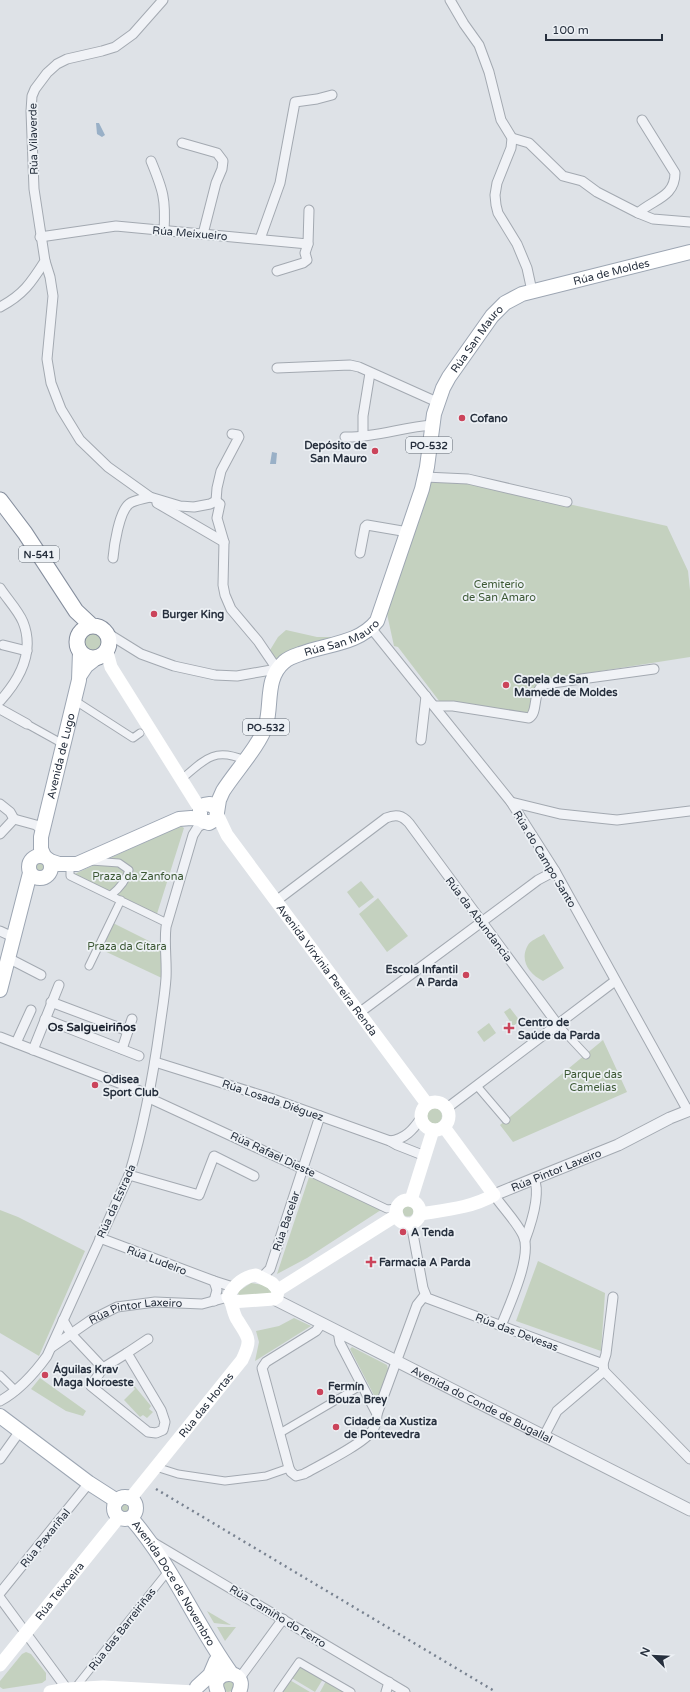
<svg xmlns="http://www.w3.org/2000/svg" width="690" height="1692" viewBox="0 0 690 1692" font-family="'Varela Round',sans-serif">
	<rect width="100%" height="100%" fill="#dee2e7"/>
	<path fill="#c4d1bf" d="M431 481 469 482 536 498 538 501 542 502 546 499 667 526 688 571 690 590V657L537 681 530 714 440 702 398 647 394 646 387 614Z
		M286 630 317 637H333L335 644 277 669 267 655 278 637Z
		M84 643a10 10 0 1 1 20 0a10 10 0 1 1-20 0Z
		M181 826 184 828 156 917 70 876Z
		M34.5 867a5.5 5.5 0 1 1 11 0a5.5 5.5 0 1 1-11 0Z
		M361 881 374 897 359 908 347 892Z
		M378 898 408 936 387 952 359 914Z
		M111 922 165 949 166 980 98 948Z
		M544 934 564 968 543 981C529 974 519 960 528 945 530 941 539 937 544 934Z
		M510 1008 520 1021 513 1026 504 1012Z
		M489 1023 496 1033 484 1042 477 1032Z
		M603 1040 627 1092 513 1142 500 1125Z
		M426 1116a8 8 0 1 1 16 0a8 8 0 1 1-16 0Z
		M311 1171 384 1208 307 1258 277 1274Z
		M402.5 1211a5.5 5.5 0 1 1 11 0a5.5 5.5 0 1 1-11 0Z
		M0 1210 18 1217 85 1251 39 1356 0 1333Z
		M538 1261 605 1293 601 1351 516 1321Z
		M251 1283 264 1285 272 1292 270 1295 241 1296 238 1294 239 1291Z
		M294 1318 311 1326 255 1361 259 1342 256 1331 279 1326Z
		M352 1347 387 1365 388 1369 380 1398 376 1399 350 1349Z
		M40 1378 86 1411 83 1416 66 1411 31 1389Z
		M132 1383 151 1406 149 1409 153 1412 147 1418 143 1415 140 1417 124 1400 135 1389 131 1384Z
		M119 1508a6 6 0 1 1 12 0a6 6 0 1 1-12 0Z
		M207 1611 231 1625 214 1623Z
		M217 1627H236L225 1641Z
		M26 1652 31 1654 46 1673V1680L42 1683 3 1689 0 1687V1681L22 1654Z
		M298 1665 323 1679 315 1692 290 1677Z
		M288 1679 310 1692H279Z
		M222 1686a6 6 0 1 1 12 0a6 6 0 1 1-12 0Z
		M326 1681 345 1692H320Z"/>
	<path fill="#99b0c7" d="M96 123H99L105 135 102 137 97 134Z
		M272 452 277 453 276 464H270Z"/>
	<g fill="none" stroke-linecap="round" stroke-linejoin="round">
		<g stroke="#a3a9b1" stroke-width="9">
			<path id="pedestrian" d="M74 700 133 738 140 733
				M27 724 63 744
				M182 779C204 760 214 747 244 760
				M91 861 119 863 129 870C126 881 120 888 111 895
				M70 865V876L167 923
				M89 966 121 900
				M558 1025 586 1055
				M477 1086 506 1120
				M303 1169 387 1209 397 1208
				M0 1375 16 1391
				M280 1433 362 1385
				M156 1467 178 1474 225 1481 266 1476 289 1468
				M75 1688 169 1570
				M278 1692 299 1662 351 1692"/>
		</g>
		<g stroke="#a3a9b1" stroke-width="11">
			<g id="minor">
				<path d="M450 0 464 24 479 45 489 72 501 120 512 138 511 148 497 183 495 195 496 205 498 213 517 244 527 268 532 291"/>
				<path d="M512 138 529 143 563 176 582 181 597 192 638 213 653 219 690 222"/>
				<path d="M182 143 217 153 223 161 222 169 216 183 203 234"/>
				<path d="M151 161C163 190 166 199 164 231"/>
				<path d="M638 213C654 199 675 197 675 173L642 120"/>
				<path d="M40 237 116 226 308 244 309 210"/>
				<path d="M260 239 280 183 295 102 317 99 332 95"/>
				<path d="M45 261 50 277 53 296 47 359 51 383 61 409 80 440 108 467 150 497 180 506 194 507 210 504 216 501 220 504 217 518 224 542 223 585 225 595 231 609 258 641 277 669 237 676 215 675 174 666 141 654 112 636H108"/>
				<path d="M277 271 303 263 307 260 305 253 308 244"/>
				<path d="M0 307C23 295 31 283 45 261L34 189 31 111 32 96 35 89 47 73 57 64 67 59 102 51 115 47 133 34 163 0"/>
				<path d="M277 368 350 365 359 367 437 402"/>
				<path d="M363 436V416L370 373"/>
				<path d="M345 437C374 438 403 427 432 425"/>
				<path d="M425 477 468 479 567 502"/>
				<path d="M216 501 217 488 221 471 239 437 238 435 232 434"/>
				<path d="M157 503 224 542"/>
				<path d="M360 553 365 527 367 525 408 532"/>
				<path d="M113 558C114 546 119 512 129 504 134 500 144 499 150 497"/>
				<path d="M0 588C7 599 18 610 23 622 35 652 20 679 0 701"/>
				<path d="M371 628 511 802 555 871 688 1111"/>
				<path d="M3 645 27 651"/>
				<path d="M435 706H453L529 718C539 712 531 692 545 684L654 669"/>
				<path d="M0 709 27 724"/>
				<path d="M421 740 426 696"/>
				<path d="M511 802 560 814 617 820 690 811"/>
				<path d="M0 804 10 812 14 819"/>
				<path d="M14 819 36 825 42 830"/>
				<path d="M0 834 14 819"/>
				<path d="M276 901 386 818C396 814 402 815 409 823L558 1025"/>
				<path d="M0 931 13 937"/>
				<path d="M8 958 41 975"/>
				<path d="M51 1002 128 1031"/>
				<path d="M359 1013 538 880 555 871"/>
				<path d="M45 1019 139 1056"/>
				<path d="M0 1037 150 1095"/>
				<path d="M16 1043 31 1010"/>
				<path d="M122 1049 132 1019"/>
				<path d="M33 1050 59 985"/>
				<path d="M155 1062 270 1098 390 1141 397 1145 425 1156"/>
				<path d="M149 1098 303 1169"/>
				<path d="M447 1108 615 981"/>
				<path d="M390 1141C405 1139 413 1130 421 1118"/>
				<path d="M129 1175 199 1195 214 1156 254 1176"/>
				<path d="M494 1195C503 1208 516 1221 523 1235 533 1255 509 1306 501 1326"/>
				<path d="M411 1223 423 1288 427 1298 603 1364 604 1371"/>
				<path d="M100 1238 214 1281 233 1287"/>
				<path d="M525 1240C531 1224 541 1194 534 1178"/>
				<path d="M262 1277 270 1269 320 1116"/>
				<path d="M214 1301 217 1290 214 1281"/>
				<path d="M63 1320 71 1334 103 1368"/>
				<path d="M322 1323 316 1331 266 1362 262 1368 289 1468 291 1472 296 1476 304 1474C320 1465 363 1444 372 1431 376 1426 377 1420 377 1414L340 1343 338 1331"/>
				<path id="s1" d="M52 1347 91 1320 117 1307 155 1302 202 1304 228 1297"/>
				<path d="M127 1353 161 1410 165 1422 163 1430 156 1433 148 1432 91 1386 103 1368Z"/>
				<path d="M127 1353 148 1339"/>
				<path d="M603 1364 606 1354 613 1297"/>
				<path d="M604 1371 690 1459"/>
				<path d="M0 1401C20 1390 34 1374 47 1356L129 1175C144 1126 153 1077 160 1026 162 1011 165 994 166 978 167 961 164 944 166 927L193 835 198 827 206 822"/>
				<path d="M377 1414 417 1305 425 1295"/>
				<path d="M544 1436 557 1411 604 1371"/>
				<path d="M0 1459 20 1431"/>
				<path d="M154 1543 405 1692"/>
				<path d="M0 1593 89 1483"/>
				<path d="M0 1598 67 1689"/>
				<path d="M239 1679 283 1619"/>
				<path d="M386 1692 389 1682"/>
			</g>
		</g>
		<g stroke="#a3a9b1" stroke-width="13">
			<g id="tertiary">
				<path id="s2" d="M494 1195 618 1145 670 1118 690 1110"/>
				<path id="s3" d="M274 1299 690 1510"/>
			</g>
		</g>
		<g stroke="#9da6b3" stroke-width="16">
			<g id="primary">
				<path d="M80 675 86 666 95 659"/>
				<path id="s7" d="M217 809 210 804 204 805 200 809V817L203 821 209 823 216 819 219 800 223 791C235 772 260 745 266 725 272 704 265 678 284 662 288 658 294 656 300 654 326 644 359 644 377 621L422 489 427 467 434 414 443 388 449 377 492 316 505 303 522 294 690 252"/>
				<circle cx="40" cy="867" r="11"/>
				<path id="s8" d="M44 856 41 849V837L79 680 80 652"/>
				<path d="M50 861 59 864H77L179 819 191 818 201 819"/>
				<path d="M0 990 30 873"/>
				<path d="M0 1416 89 1483 117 1501"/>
				<circle cx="125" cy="1508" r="11"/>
				<path id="s9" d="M131 1518C172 1565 195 1623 231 1673"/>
				<path d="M197 1687 210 1675 216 1661"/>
				<path d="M218 1692C207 1669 250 1667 239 1692"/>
			</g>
		</g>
		<g stroke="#868f9e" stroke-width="17">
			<path id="trunk" d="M0 500 25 533 76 611 92 626
				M77 642a16 16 0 1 1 32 0a16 16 0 1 1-32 0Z"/>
		</g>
		<use href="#pedestrian" stroke="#f0f2f6" stroke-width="7"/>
		<use href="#minor" stroke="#f0f2f6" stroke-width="9"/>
		<use href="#tertiary" stroke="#f0f2f6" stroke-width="11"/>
		<g stroke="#fff" stroke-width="13">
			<path d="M107 652 111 667 200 809"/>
			<path id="s4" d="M218 816 227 835 427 1104"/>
			<circle cx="435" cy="1116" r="14"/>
			<path d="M411 1200 433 1130"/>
			<circle cx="408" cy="1212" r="12"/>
			<path d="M420 1214C445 1210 471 1208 494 1195L444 1127"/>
			<path d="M256 1275 272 1283 278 1290 277 1297 274 1299 231 1302 228 1297C234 1285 243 1277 256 1275Z"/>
			<path d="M278 1290 397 1215"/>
			<path id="s5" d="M130 1499 242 1360C252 1339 249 1339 238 1321 234 1316 233 1308 231 1302"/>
			<path id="s6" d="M0 1665 119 1517"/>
			<path d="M50 1692 67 1689 103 1687 195 1692"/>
		</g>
		<use href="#primary" stroke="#fff" stroke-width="14"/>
		<use href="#trunk" stroke="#fff" stroke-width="15"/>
		<path stroke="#788290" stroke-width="2.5" stroke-dasharray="2 4" stroke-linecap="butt" d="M156 1489 496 1692"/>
	</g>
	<g fill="#cb445b" stroke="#edf1f5" stroke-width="1.5">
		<circle cx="462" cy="418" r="4"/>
		<circle cx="375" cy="451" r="4"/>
		<circle cx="154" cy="614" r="4"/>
		<circle cx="506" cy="685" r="4"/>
		<circle cx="466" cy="975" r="4"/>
		<path d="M507 1022h4v4h4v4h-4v4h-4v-4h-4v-4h4z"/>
		<circle cx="95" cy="1085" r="4"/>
		<circle cx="403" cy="1232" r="4"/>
		<path d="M369 1256h4v4h4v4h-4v4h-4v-4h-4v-4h4z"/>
		<circle cx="45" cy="1375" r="4"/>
		<circle cx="320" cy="1392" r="4"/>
		<circle cx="336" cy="1427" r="4"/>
	</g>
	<g text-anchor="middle" stroke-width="3.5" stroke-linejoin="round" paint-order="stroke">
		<g fill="#edf1f5" stroke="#626a75" stroke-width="1">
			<rect x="406" y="437" width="46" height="16" rx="3"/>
			<rect x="19" y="546" width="40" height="16" rx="3"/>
			<rect x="243" y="719" width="46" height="16" rx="3"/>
		</g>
		<g font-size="10" font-weight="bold" fill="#27303e">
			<text x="429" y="449">PO-532</text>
			<text x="39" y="558">N-541</text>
			<text x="266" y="731">PO-532</text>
		</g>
		<g font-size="11" fill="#27303e" stroke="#edf1f5">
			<text transform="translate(33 139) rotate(-91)" y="4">Rúa Vilaverde</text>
			<text transform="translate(190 233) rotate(5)" y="4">Rúa Meixueiro</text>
			<text dy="4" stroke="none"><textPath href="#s7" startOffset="786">Rúa de Moldes</textPath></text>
			<text dy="4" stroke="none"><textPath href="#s7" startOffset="629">Rúa San Mauro</textPath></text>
			<text dy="4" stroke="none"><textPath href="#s7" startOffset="286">Rúa San Mauro</textPath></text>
			<text dy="4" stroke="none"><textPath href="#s8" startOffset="103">Avenida de Lugo</textPath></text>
			<text transform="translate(545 859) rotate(59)" y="4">Rúa do Campo Santo</text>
			<text transform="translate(479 919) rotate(53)" y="4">Rúa da Abundancia</text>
			<text dy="4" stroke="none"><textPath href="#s4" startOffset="189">Avenida Virxinia Pereira Renda</textPath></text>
			<text transform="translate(273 1100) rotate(19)" y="4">Rúa Losada Diéguez</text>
			<text transform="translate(273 1154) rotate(25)" y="4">Rúa Rafael Dieste</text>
			<text dy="4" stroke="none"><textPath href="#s2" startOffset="67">Rúa Pintor Laxeiro</textPath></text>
			<text transform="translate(116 1201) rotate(-66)" y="4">Rúa da Estrada</text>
			<text transform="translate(286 1221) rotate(-71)" y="4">Rúa Bacelar</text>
			<text transform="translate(157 1260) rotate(21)" y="4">Rúa Ludeiro</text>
			<text dy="4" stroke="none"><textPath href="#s1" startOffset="94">Rúa Pintor Laxeiro</textPath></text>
			<text transform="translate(517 1332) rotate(21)" y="4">Rúa das Devesas</text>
			<text dy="4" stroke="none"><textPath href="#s5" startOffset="121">Rúa das Hortas</textPath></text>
			<text dy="4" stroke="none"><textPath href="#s3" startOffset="233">Avenida do Conde de Bugallal</textPath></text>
			<text transform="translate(45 1538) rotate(-51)" y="4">Rúa Paxariñal</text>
			<text dy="4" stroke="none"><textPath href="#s9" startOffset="78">Avenida Doce de Novembro</textPath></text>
			<text dy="4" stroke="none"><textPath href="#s6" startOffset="95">Rúa Teixoeira</textPath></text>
			<text transform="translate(278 1616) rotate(31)" y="4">Rúa Camiño do Ferro</text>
			<text transform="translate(122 1629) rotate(-52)" y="4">Rúa das Barreiriñas</text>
		</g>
		<g font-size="11" font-weight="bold" fill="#27303e" stroke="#edf1f5" text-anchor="start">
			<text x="470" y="422">Cofano</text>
			<text x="367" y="449" text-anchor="end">Depósito de<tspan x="367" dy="13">San Mauro</tspan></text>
			<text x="162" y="618">Burger King</text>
			<text x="514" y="683">Capela de San<tspan x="514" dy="13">Mamede de Moldes</tspan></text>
			<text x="458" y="973" text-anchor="end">Escola Infantil<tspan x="458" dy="13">A Parda</tspan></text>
			<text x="518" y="1026">Centro de<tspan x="518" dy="13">Saúde da Parda</tspan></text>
			<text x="103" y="1083">Odisea<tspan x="103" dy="13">Sport Club</tspan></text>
			<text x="411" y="1236">A Tenda</text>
			<text x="379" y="1266">Farmacia A Parda</text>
			<text x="53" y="1373">Águilas Krav<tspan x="53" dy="13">Maga Noroeste</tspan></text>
			<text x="328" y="1390">Fermín<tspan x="328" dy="13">Bouza Brey</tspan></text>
			<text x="344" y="1425">Cidade da Xustiza<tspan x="344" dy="13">de Pontevedra</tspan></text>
		</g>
		<g font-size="11" fill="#3d5935" stroke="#edf1f5">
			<text x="499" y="588">Cemiterio<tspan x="499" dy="13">de San Amaro</tspan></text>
			<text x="138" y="880">Praza da Zanfona</text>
			<text x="127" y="950">Praza da Cítara</text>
			<text x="593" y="1078">Parque das<tspan x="593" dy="13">Camelias</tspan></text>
		</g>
		<g font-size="12" font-weight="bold" fill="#1a212e" stroke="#edf1f5">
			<text x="92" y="1031">Os Salgueiriños</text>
		</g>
	</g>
	<g transform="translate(654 1656) rotate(294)" stroke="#edf1f5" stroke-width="3" paint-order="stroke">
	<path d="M0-3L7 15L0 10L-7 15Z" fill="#27303e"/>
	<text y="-6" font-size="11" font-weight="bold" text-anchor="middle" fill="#27303e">N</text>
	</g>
	<path d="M546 34v6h116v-6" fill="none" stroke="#27303e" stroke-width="2"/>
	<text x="552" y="34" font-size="12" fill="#27303e" stroke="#edf1f5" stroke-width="3" paint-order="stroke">100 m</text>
</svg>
